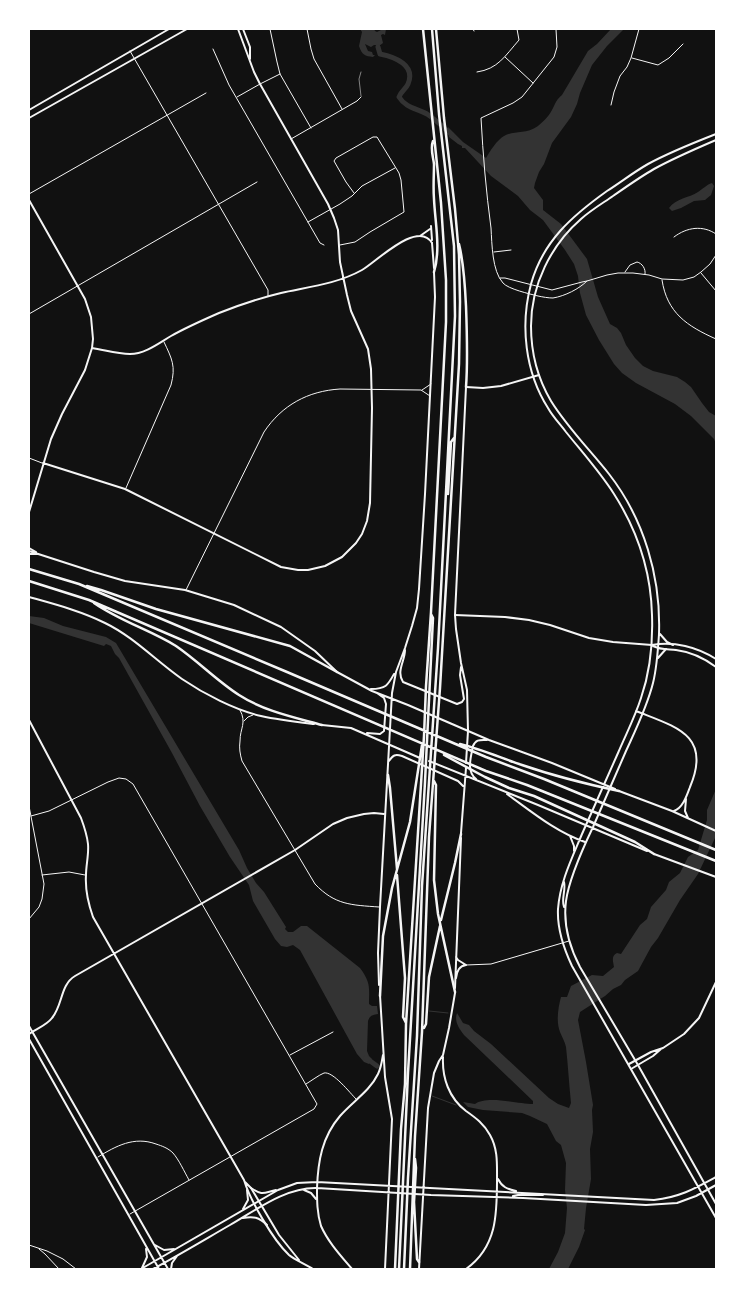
<svg xmlns="http://www.w3.org/2000/svg" width="745" height="1298" viewBox="0 0 745 1298" font-family="Figtree,sans-serif">
	<rect width="100%" height="100%" fill="#111"/>
	<path fill="#333" d="M360 29H374L375 31 377 32 383 29H386L385 35 383 34 381 35 383 43 379 46 381 52 379 53 376 45H374L371 47 365 44 368 51 372 52 373 55H375L373 57C365 56 362 55 359 46L362 32Z
		M611 29H624L607 46 592 65 580 93 577 104 571 117 552 143 544 164 539 172 535 183 534 188 543 200V210L561 224 587 259 598 297 610 324 617 328 621 333 626 345 635 358 643 366 653 371 677 377 685 382 691 387 702 403 709 412 716 416V444L714 439 691 416 675 404 636 383 622 373 614 364 599 340 586 315 580 293 578 276 574 264 565 250 543 220 530 210 518 196 491 176 465 148H462V146L458 144 449 137 448 127 463 142 486 158C490 151 497 140 504 136 514 130 525 135 538 126 544 121 550 115 553 108 556 102 557 99 562 95L588 51 597 44Z
		M712 183 714 186 711 195 705 200 694 201 681 208 672 211 669 208C676 198 689 198 698 192 703 189 706 185 712 183Z
		M29 616 44 618 63 626 106 637 116 643 239 850 247 868 256 883 264 892 286 927 285 929 288 932H293L301 926H307L360 968C371 983 369 987 369 1004L372 1006H377L378 1014C373 1015 370 1015 368 1021L367 1051 369 1056 372 1059 369 1064 364 1062 357 1054 300 950 293 945 287 947 281 946 275 939 253 901 249 885 230 857 200 806 172 753 119 658 115 654 111 646 106 644 104 646 29 623Z
		M716 789V837L715 838 698 874 680 900 658 938 651 947 638 971 625 980 621 985 613 989 605 996 580 1012 578 1020 586 1062 593 1105 592 1110 593 1132 590 1149 591 1179 586 1208 584 1229 585 1230 579 1247 568 1269H549L558 1252 565 1233 567 1208 565 1190 566 1163 561 1145 556 1141 547 1124 530 1116 522 1113 483 1110 468 1107 463 1102 475 1104C487 1095 518 1104 533 1104V1101L464 1035C459 1028 454 1022 457 1013L463 1023 469 1025 474 1031 491 1044 549 1098 558 1104 569 1108 571 1103C569 1084 568 1065 566 1047 565 1042 562 1037 560 1032 556 1022 558 1008 561 997H567L571 986 592 975 603 976 614 967C613 961 611 956 617 953L621 954 640 925 647 919 651 907 666 890 669 882 680 873 688 857 698 850 707 820V810Z"/>
	<g fill="none" stroke-linecap="round" stroke-linejoin="round">
		<path stroke="#333" stroke-width="1" d="M429 1011 448 1013
			M432 1096 456 1105"/>
		<path stroke="#333" stroke-width="5" d="M378 47 380 54C395 57 416 65 408 84 406 89 401 91 399 97 406 108 416 108 427 114 436 120 444 128 452 135
			M366 1058 377 1066"/>
		<path stroke="#f5f5f5" stroke-width="0.5" d="M361 96 359 79 361 72"/>
		<path stroke="#f5f5f5" stroke-width="1" d="M270 29 277 62 280 74 311 128
			M307 29 311 49 314 59 342 109
			M473 29 474 31
			M556 29 557 47 554 57 522 97 513 103 481 118C483 155 486 191 491 228 492 244 492 271 503 283 508 289 530 294 538 296 543 297 548 298 553 298 565 296 579 289 587 281
			M213 49 229 85 320 243 324 245
			M130 51 268 290V296
			M505 57 533 83
			M632 58 658 65 669 58 683 44
			M477 72C498 69 505 56 519 40L517 29
			M237 97 260 84 280 74
			M611 105 614 92 620 76 627 67 631 58 639 29
			M291 139 357 101 361 97
			M29 194 206 93
			M308 222 340 204 352 196 362 186 395 168
			M674 237C687 227 703 225 716 234
			M340 245 355 242 370 232 404 212 401 180 399 173 377 137H373L336 158 334 161 346 182 354 193
			M494 252 511 250
			M625 272 630 265 637 262C642 263 646 269 645 274
			M701 273 716 291
			M500 278H505L552 290 582 282 587 281 607 275 618 273H633L649 275 662 279 683 280 694 277 701 272 710 264 716 255
			M662 280C667 313 687 326 716 339
			M29 314 257 182
			M422 390 431 384
			M29 458 42 463
			M126 488 171 385C176 366 172 359 164 342
			M186 590 264 432C282 405 308 391 340 389L421 390 430 396
			M240 710C247 723 240 728 240 741 239 748 240 754 242 761L315 884C335 905 351 905 379 907
			M244 721 248 717 253 715
			M29 806 44 884 42 899 39 907 29 919
			M31 816 49 811 108 782 119 778 126 779 133 784 317 1104 314 1109 130 1214
			M42 875 69 872 85 875
			M466 965 491 964 569 941
			M290 1055 333 1032
			M306 1084C311 1081 319 1075 324 1073 333 1071 350 1093 356 1099
			M98 1157C116 1146 134 1136 156 1144 162 1146 168 1148 173 1153 179 1160 184 1171 189 1180
			M29 1245 47 1251 63 1259 76 1269
			M39 1249 45 1254 59 1269"/>
		<path stroke="#f5f5f5" stroke-width="2" d="M243 29 250 47V59
			M29 200 85 299 91 317 93 339 92 348 85 370 62 414 51 439 29 512
			M431 226 432 240
			M420 236 430 229
			M92 348C105 350 117 354 130 354 145 354 159 343 171 336 187 327 203 320 219 313 239 305 260 298 281 293 308 287 337 284 362 270 375 263 418 219 432 243
			M466 387 483 388 501 386 539 375
			M43 463 125 489 281 567 298 570H308L325 566 342 557 356 543 362 534 367 521 370 503 372 408 371 369 368 349 351 311 347 295 340 262 338 230 334 218 328 204 260 84 254 72 238 29
			M455 615 505 617 529 620 550 625 589 638 613 642 652 645C674 641 697 647 716 659
			M653 646C661 650 668 649 676 650 692 652 704 658 716 667
			M29 720 81 818C84 826 87 835 88 844 89 854 86 865 86 875 85 890 88 903 93 917L244 1180C250 1200 273 1240 289 1255 295 1260 305 1264 313 1269
			M29 1034C36 1029 47 1025 52 1018 63 1005 60 985 75 976L295 850 333 824 347 818 364 814 374 813 384 814
			M629 1064 651 1052 663 1048 684 1034 699 1018 716 982
			M631 1069 653 1056 661 1049
			M245 1182 251 1188 279 1235 299 1260"/>
		<path stroke="#f5f5f5" stroke-width="2" d="M716 134C693 143 670 152 648 164 634 172 621 182 607 191 572 216 543 241 531 284 520 325 525 372 548 408 553 417 560 424 566 432 582 452 600 472 614 494 637 530 651 572 652 615 653 643 650 672 641 698 635 717 626 734 618 753 606 780 594 807 582 834 572 858 560 882 558 909 557 929 563 947 572 966L716 1218
			M716 140C695 149 674 158 654 169 640 177 626 187 613 196 603 203 591 210 581 219 551 245 531 285 531 326 531 352 538 379 551 401 567 427 590 450 609 474 644 519 661 577 659 634 658 650 657 667 653 683 647 707 636 729 626 751 615 776 604 802 593 827 583 848 569 879 566 901 563 924 569 946 580 967L638 1065 716 1204
			M432 243 434 268
			M466 387 455 615 456 629 461 663 467 690 468 731 466 763
			M29 548 36 552
			M29 551 94 572 125 581 185 590 234 605 281 627 315 651 337 672 372 691 408 705 489 740 552 763 615 789
			M29 554H38
			M29 597C54 604 81 611 105 623 134 637 156 661 182 679 204 694 235 710 261 716 279 720 297 722 314 724
			M660 634 667 642 673 645
			M405 650C405 661 396 671 403 682L457 704 462 702 464 699 460 675 461 667
			M658 658 666 649
			M371 689C386 689 388 685 394 674
			M636 711C676 727 712 735 690 787 687 795 683 808 674 811
			M322 725 351 728 420 758
			M367 733 380 734 384 731 386 704 384 698 377 693
			M389 761C393 755 395 754 402 756L458 781 463 786
			M429 761 538 805 647 851
			M476 779C466 771 471 757 473 746 476 739 480 740 487 740
			M619 791 672 811 716 831
			M507 794C532 812 556 832 585 842
			M686 799 685 811 688 818
			M461 833 466 768
			M570 836 574 846V851
			M654 854 716 877
			M564 882C566 891 561 899 564 907
			M456 957 458 960 466 965
			M456 978C457 971 459 966 466 965
			M379 985 378 953 380 907 392 693 396 672 405 648 412 626 417 608 419 589 425 494 435 297 434 272
			M455 988 461 838
			M380 995 385 1077 392 1119 385 1269
			M29 1026 168 1269
			M29 1039 159 1269
			M443 1057C442 1078 449 1098 466 1111 476 1118 484 1124 490 1135 498 1149 497 1164 497 1180 497 1214 497 1247 466 1269
			M498 1179C502 1187 507 1189 516 1191
			M251 1188C263 1196 263 1193 276 1190
			M304 1190 311 1193 316 1199
			M513 1196 518 1195H543
			M243 1209 248 1200 247 1190
			M243 1218C253 1216 259 1217 267 1225
			M155 1245 164 1250 174 1249
			M142 1268 147 1257 146 1249
			M141 1269 278 1190 297 1183 317 1182 654 1200C680 1197 694 1189 716 1177
			M153 1269C179 1255 204 1240 230 1225 256 1210 286 1187 317 1188L431 1195 523 1198 646 1205 677 1203 696 1196 716 1185
			M171 1269 172 1263 177 1256
			M352 1269C341 1256 328 1242 321 1226 317 1213 317 1201 317 1188 318 1161 322 1137 340 1116 352 1102 370 1091 378 1074 381 1068 382 1061 383 1055
			M419 1269 428 1108 434 1073 439 1061 443 1055 449 1028 455 993"/>
		<path stroke="#f5f5f5" stroke-width="2" d="M29 110 169 29
			M29 118 187 29"/>
		<path stroke="#f5f5f5" stroke-width="2.5" d="M433 141C430 148 433 156 434 164 434 175 433 187 434 199 435 222 441 249 434 272
			M459 244C464 264 465 285 466 306 467 333 468 360 466 387
			M448 494 451 442 454 438
			M29 569 79 584 287 672 486 757 544 779 716 850
			M29 581 89 600 486 771 527 785 716 861
			M87 586 101 590 156 609 290 646 337 672
			M94 603C120 621 150 630 176 646 198 661 217 681 239 695 264 711 293 717 322 725
			M460 744C481 749 501 758 522 765 554 776 586 784 619 791
			M444 755 485 777 509 788 534 796 635 842 654 854
			M388 775 390 788 397 869
			M434 781 436 785 434 880 438 914 455 992
			M397 875 405 978 403 1017 406 1023
			M441 920 455 863 461 834
			M380 996 383 936 392 888 410 822 422 745
			M424 1028 426 1024 429 977 440 926
			M415 1159 416 1168 414 1202 417 1259 419 1262
			M395 1269 401 1129 405 1084 406 1024 424 736 426 686 431 612 446 322V280L441 203 423 29
			M399 1269 408 1073 425 782 433 618 431 614
			M404 1269 408 1178 417 1036 422 886 438 648 455 316 454 246 439 114 432 29
			M410 1269 415 1136 422 1032 429 837 440 688 459 364 460 302 459 255 455 209 444 118 436 29"/>
	</g>
	<rect width="745" height="1298" fill="none" stroke="#ffffff" stroke-width="60"/>
</svg>
